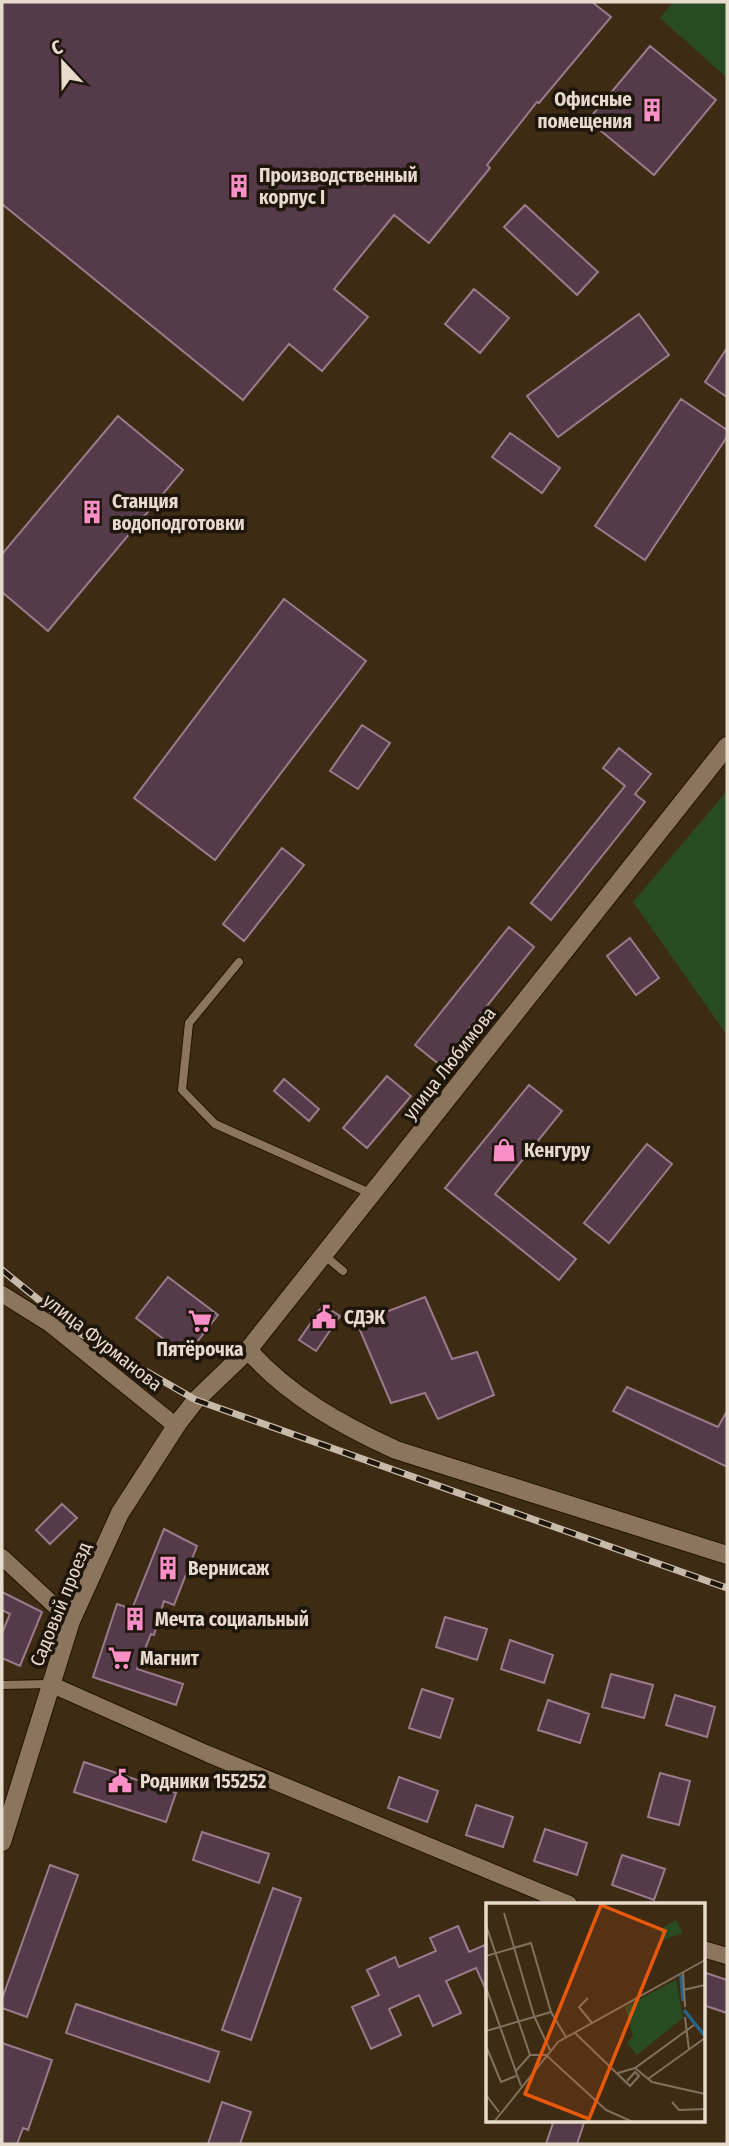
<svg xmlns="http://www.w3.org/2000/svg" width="729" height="2146" viewBox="0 0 729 2146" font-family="'Fira Sans Condensed',sans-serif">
	<rect width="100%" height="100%" fill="#3d2b14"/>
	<path fill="#294b23" d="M673 2H727V78L660 18Z
		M727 791V1035L633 902Z"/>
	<path fill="#553a49" stroke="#9a7b8c" stroke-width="2" d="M2 2H592L611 17 539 103 537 102 487 165 490 168 429 243 394 215 334 289 368 317 322 371 289 344 243 400 2 204Z
		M650 46 716 100 654 175 588 120Z
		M525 205 598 272 577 295 504 227Z
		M474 289 509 318 480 353 445 324Z
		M639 314 669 355 558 437 527 396Z
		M727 348V397L705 382Z
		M681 399 727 430V437L645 560 595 526Z
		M118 416 183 470 48 631 2 592V554Z
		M510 433 560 468 542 493 492 457Z
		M284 599 366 661 215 860 134 798Z
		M362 725 390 743 358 789 330 771Z
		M619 748 651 774 635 794 645 802 551 920 531 903 625 786 603 768Z
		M282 848 304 865 244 941 223 924Z
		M509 927 534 947 440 1065 415 1045Z
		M630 938 659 978 636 995 607 956Z
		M387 1076 411 1096 367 1148 343 1128Z
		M284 1079 319 1109 309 1121 274 1091Z
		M529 1085 562 1111 495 1194 576 1259 559 1280 445 1188Z
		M647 1144 672 1164 609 1243 584 1223Z
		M168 1277 218 1315 186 1356 136 1318Z
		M425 1297 452 1359 477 1352 494 1395 438 1419 425 1393 391 1403 357 1323Z
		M323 1305 340 1316 316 1351 299 1340Z
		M627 1387 718 1427 727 1411V1467L613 1411Z
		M62 1504 77 1518 50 1544 36 1530Z
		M164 1529 197 1546 174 1605 164 1601 154 1635 151 1634 137 1669 183 1684 176 1705 93 1677 117 1604 132 1609Z
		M2 1592 42 1612 20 1666 2 1658V1633L10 1614 2 1610Z
		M445 1617 487 1629 477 1660 436 1647Z
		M510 1640 553 1655 544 1683 501 1669Z
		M611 1674 653 1685 644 1718 602 1707Z
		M422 1689 453 1699 440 1738 409 1728Z
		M675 1695 715 1707 707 1737 666 1725Z
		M548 1700 589 1714 580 1743 538 1730Z
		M84 1762 176 1793 166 1822 74 1792Z
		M660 1773 690 1781 679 1825 648 1817Z
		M399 1777 438 1791 427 1822 388 1808Z
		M476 1805 513 1817 503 1847 466 1835Z
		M545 1829 587 1843 577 1875 534 1861Z
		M202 1832 269 1854 259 1883 193 1860Z
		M622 1855 665 1869 654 1900 612 1885Z
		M50 1865 78 1875 27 2017 2 2008V1999Z
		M273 1888 301 1898 251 2040 222 2030Z
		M458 1926 469 1952 487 1944V1992L476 1968 446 1981 461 2013 433 2026 419 1995 389 2009 401 2035 371 2049 352 2007 379 1995 367 1970 395 1957 399 1967 436 1951 430 1938Z
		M703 1972 727 1980V2013L703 2005Z
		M76 2004 219 2052 209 2082 66 2033Z
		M2 2043 52 2060 28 2130 23 2128 17 2144H2Z
		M222 2102 251 2112 240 2144H208Z
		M554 2120H585L577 2144H546Z"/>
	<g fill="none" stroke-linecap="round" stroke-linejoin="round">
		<g stroke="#241300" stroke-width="10">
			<path id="lane" d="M239 962 189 1023 182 1090 215 1124 372 1194
				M324 1255 343 1271
				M2 1685 50 1684"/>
		</g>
		<g stroke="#241300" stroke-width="18">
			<path id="street" d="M2 1294 50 1324 176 1426
				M2 1557 71 1621
				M50 1684 208 1754 569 1904
				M703 1949 727 1956"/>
		</g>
		<g stroke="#241300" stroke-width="20">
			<path id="secondary" d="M248 1350C289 1396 341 1425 396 1450L727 1555
				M2 1842 71 1621 120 1513 178 1423 196 1400 248 1350 727 746"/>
		</g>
		<use href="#lane" stroke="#8b765d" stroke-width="8"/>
		<use href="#street" stroke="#8b765d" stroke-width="16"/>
		<use href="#secondary" stroke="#8b765d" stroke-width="18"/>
		<g stroke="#c7baaa" stroke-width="7">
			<path id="rail" d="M2 1270 81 1334 196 1400 727 1588"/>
		</g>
		<use href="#rail" stroke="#1e150b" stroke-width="4.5" stroke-dasharray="13" stroke-linecap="butt"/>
	</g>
	<defs>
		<g id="building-bare" transform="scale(1.89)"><path d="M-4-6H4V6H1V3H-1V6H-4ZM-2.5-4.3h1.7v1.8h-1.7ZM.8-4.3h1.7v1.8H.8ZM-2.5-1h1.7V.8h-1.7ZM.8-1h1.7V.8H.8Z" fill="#fa8fc8" stroke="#1e150b" stroke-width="2.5" paint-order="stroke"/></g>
		<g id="shop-bare" transform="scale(1.89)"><path d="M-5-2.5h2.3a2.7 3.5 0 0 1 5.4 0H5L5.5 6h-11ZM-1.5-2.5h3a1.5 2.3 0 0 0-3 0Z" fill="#fa8fc8" stroke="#1e150b" stroke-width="2.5" paint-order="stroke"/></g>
		<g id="civic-bare" transform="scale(1.89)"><path d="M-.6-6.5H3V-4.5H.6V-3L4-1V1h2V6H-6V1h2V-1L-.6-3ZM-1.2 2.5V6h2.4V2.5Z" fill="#fa8fc8" stroke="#1e150b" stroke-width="2.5" paint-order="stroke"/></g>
		<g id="supermarket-bare" transform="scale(1.89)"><path d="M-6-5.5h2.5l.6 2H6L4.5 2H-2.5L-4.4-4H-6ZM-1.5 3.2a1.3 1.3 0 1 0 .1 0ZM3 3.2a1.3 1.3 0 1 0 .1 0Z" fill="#fa8fc8" stroke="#1e150b" stroke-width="2.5" paint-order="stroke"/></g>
	</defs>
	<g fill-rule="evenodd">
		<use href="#building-bare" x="652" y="110"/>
		<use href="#building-bare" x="239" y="186"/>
		<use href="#building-bare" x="92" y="512"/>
		<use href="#shop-bare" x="504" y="1150"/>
		<use href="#civic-bare" x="324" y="1317"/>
		<use href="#supermarket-bare" x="200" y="1321"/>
		<use href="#building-bare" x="168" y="1568"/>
		<use href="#building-bare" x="135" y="1619"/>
		<use href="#supermarket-bare" x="120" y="1658"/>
		<use href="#civic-bare" x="120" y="1781"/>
	</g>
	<g text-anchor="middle" stroke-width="7" stroke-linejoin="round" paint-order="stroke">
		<g font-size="19" font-weight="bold" fill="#e7dbcd" stroke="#1e150b" text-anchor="start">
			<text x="632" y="106" text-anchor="end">Офисные<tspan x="632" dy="22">помещения</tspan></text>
			<text x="259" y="182">Производственный<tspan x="259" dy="22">корпус I</tspan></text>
			<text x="112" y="508">Станция<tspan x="112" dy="22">водоподготовки</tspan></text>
			<text x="524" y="1157">Кенгуру</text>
			<text x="344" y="1324">СДЭК</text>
			<text x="200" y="1356" text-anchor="middle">Пятёрочка</text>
			<text x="188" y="1575">Вернисаж</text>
			<text x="155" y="1626">Мечта социальный</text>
			<text x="140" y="1665">Магнит</text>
			<text x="140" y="1788">Родники 155252</text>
		</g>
		<g font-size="19" fill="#e7dbcd" stroke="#1e150b">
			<text transform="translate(449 1063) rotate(-52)" y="7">улица Любимова</text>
			<text transform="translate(103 1342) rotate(38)" y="7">улица Фурманова</text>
			<text transform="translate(60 1604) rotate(-68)" y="7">Садовый проезд</text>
		</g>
	</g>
	<g transform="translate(486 1903)">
		<rect width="219" height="219" fill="#3d2b14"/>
		<path d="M190 17 197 30 177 37 173 27ZM190 77 197 115 151 152 141 140 147 133 139 104Z" fill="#294b23"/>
		<path fill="none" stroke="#266387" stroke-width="3.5" d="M195 72 197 98M198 107 219 133"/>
		<path fill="none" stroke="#81715e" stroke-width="2" d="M18 10 48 113 64 147M0 22 44 152M0 53 45 40 65 109 80 134M197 69 199 104M0 84 35 183M197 87 219 82M102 95 93 104 106 120M199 114 203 147M0 128 65 109M89 130 144 183 153 173 149 169 141 178M0 143 15 179 30 173M149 165 166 179 219 191M29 169 44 152H60L120 207 147 219M132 170 149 165 208 122M162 176 219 135M0 192 13 209M186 199 193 207 219 206M8 219 72 139 219 57"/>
		<path fill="#e8590c" fill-opacity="0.15" stroke="#e8590c" stroke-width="3.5" d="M115 2 179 28 103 216 39 191Z"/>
		<rect width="219" height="219" fill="none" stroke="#e7dbcd" stroke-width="3.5"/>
	</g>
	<rect width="729" height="2146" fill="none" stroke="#e7dbcd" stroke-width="7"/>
	<g transform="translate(63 63) rotate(338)" stroke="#1e150b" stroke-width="5" paint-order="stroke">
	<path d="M0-5L12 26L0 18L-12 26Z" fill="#e7dbcd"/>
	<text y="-10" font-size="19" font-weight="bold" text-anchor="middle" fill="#e7dbcd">С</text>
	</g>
</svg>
